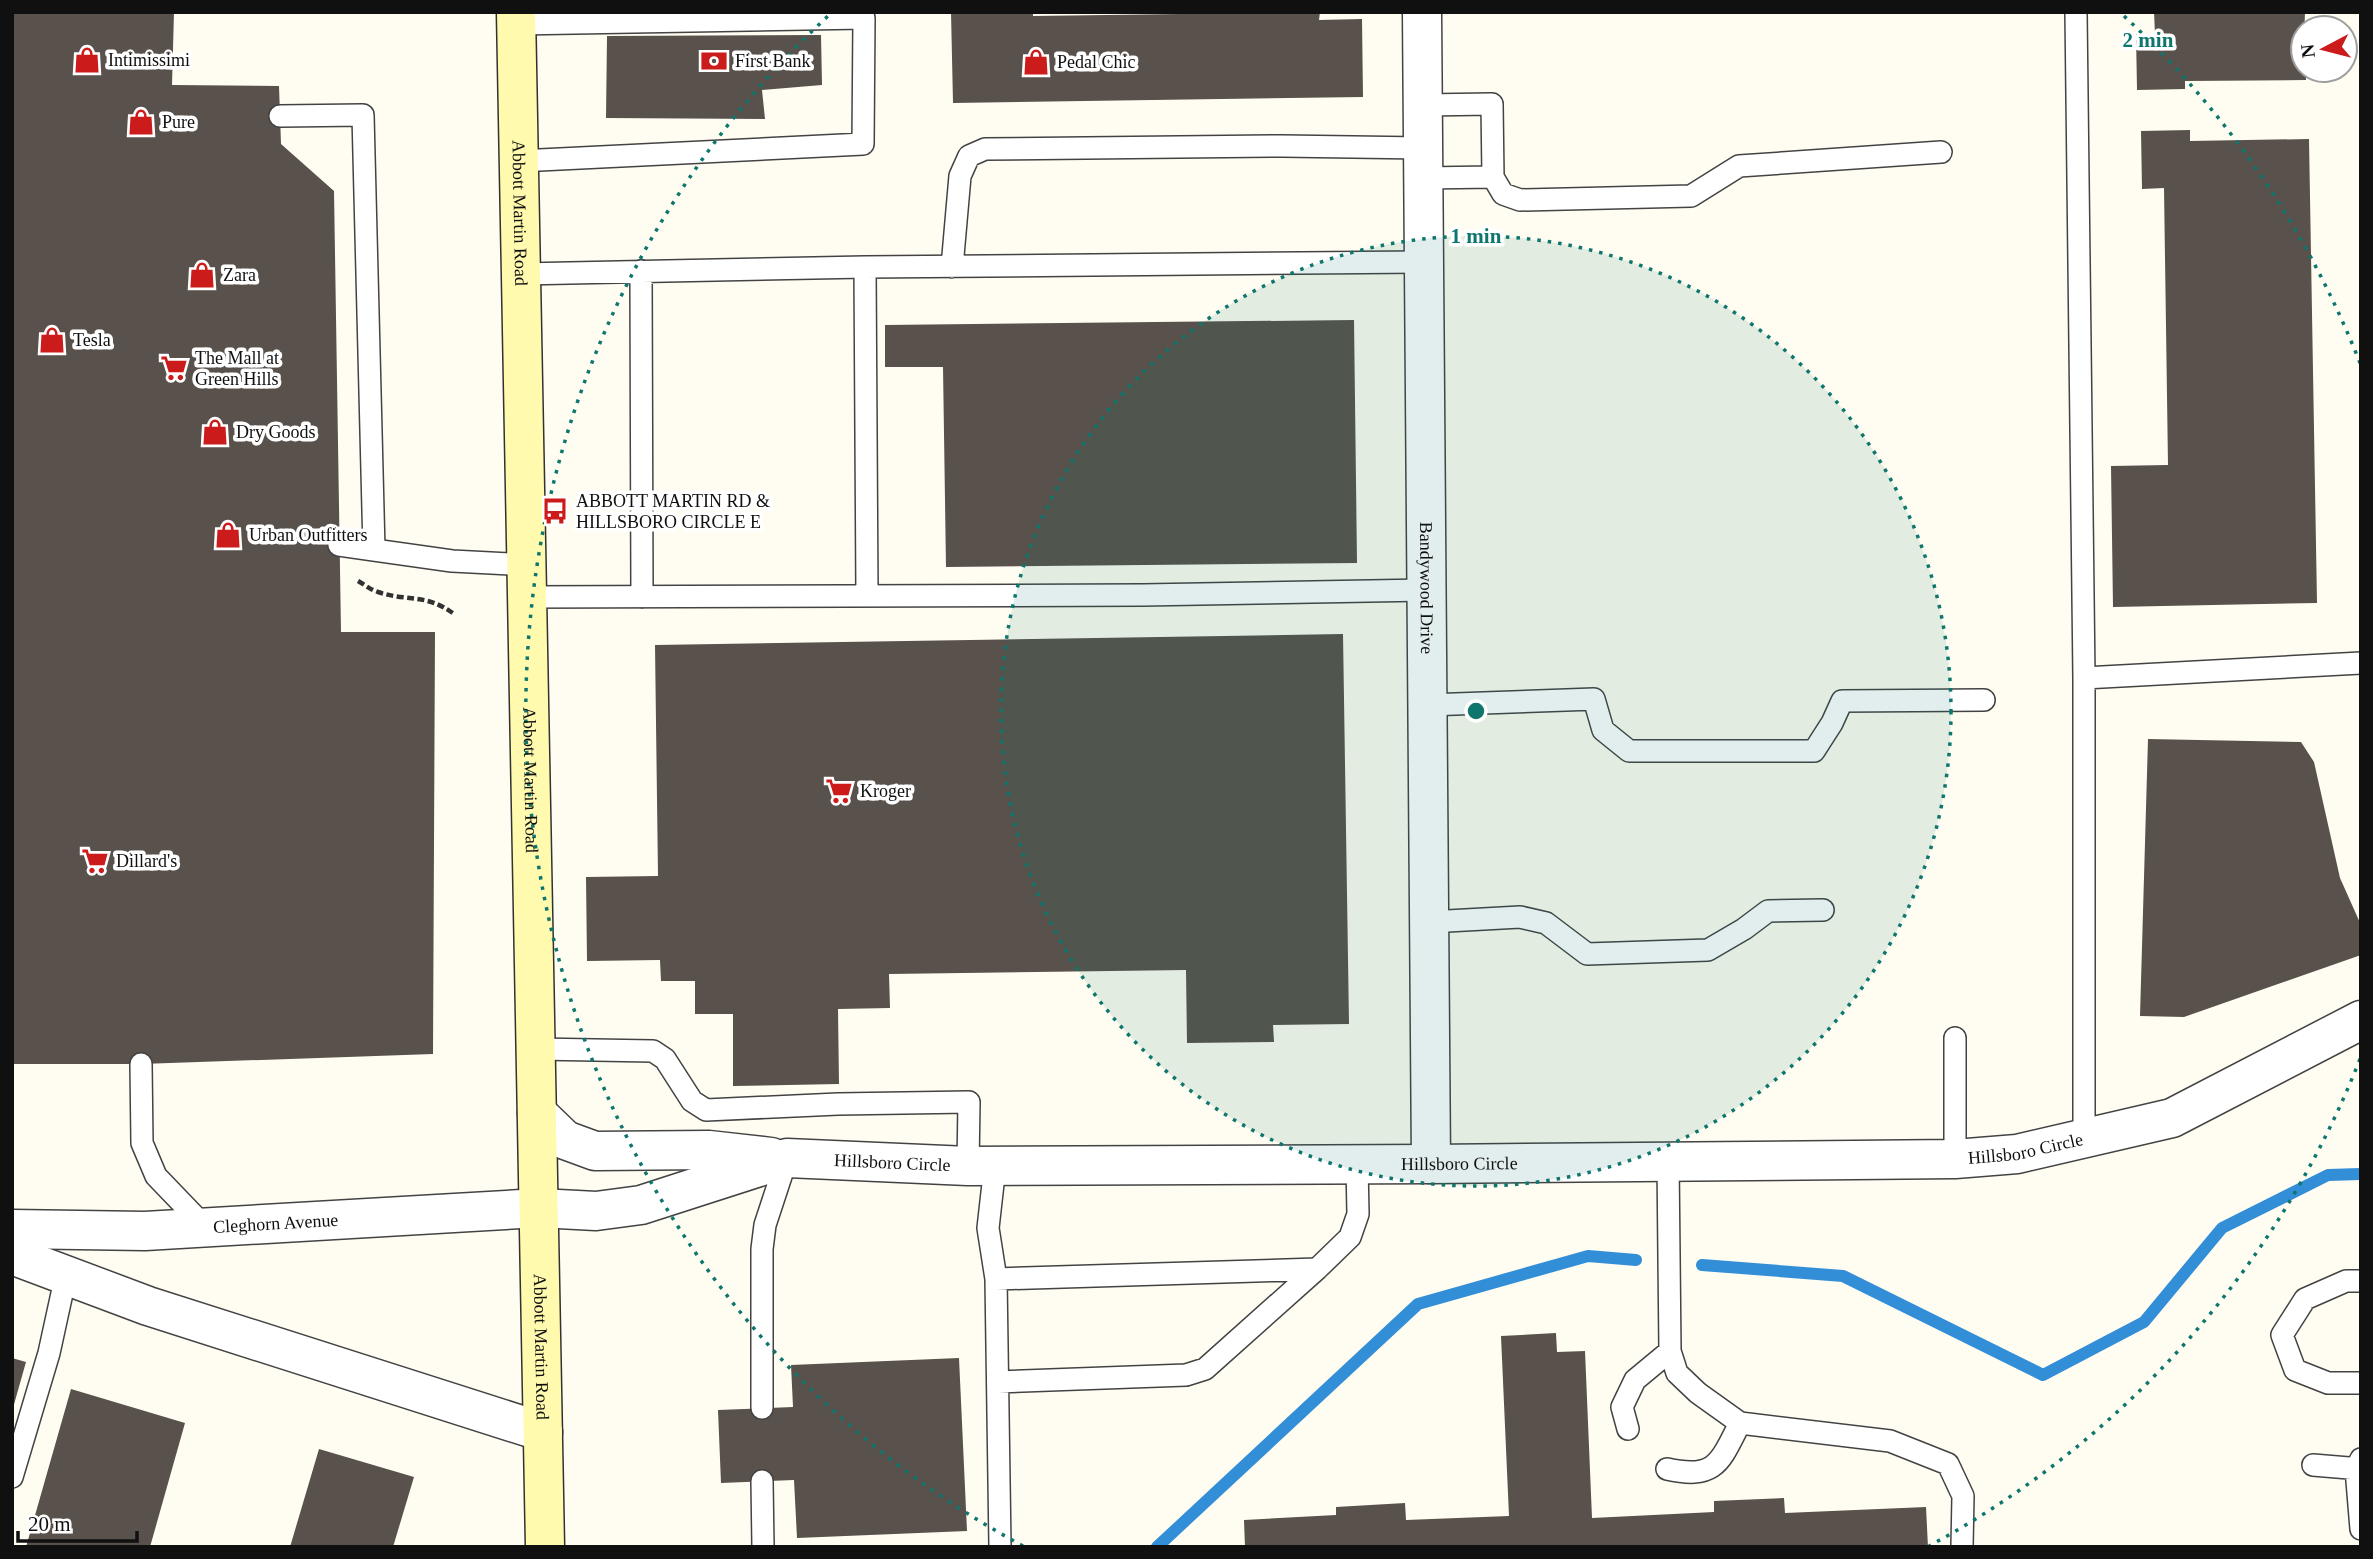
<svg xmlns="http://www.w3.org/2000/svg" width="2373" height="1559" viewBox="0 0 2373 1559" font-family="'Times New Roman',serif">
	<rect width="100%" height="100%" fill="#fffdf2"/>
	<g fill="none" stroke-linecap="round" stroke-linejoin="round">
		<path stroke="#338ed8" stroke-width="12" d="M1702 1265 1843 1276 2043 1375 2144 1322 2222 1228 2328 1175 2361 1174
			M1157 1547 1418 1304 1588 1256 1636 1260"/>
	</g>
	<path fill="#59514b" d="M12 12H174L172 85 279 86 281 144 334 191 341 632H435L433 1054 141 1064H12Z
		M951 12H1033V16L1320 12 1319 20 1362 19 1363 97 953 103Z
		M2154 12H2305L2303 70H2306V80L2185 81V89L2137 90 2136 34H2155Z
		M821 35 822 85 762 90 765 119 606 118 607 36Z
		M2190 130V141L2309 139 2317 603 2113 607 2111 466 2168 465 2164 188 2142 189 2141 131Z
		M1354 320 1357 563 946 567 943 367H885V325Z
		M1343 634 1349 1024 1273 1025 1274 1042 1187 1043 1186 970 889 974 890 1008 838 1009 839 1084 733 1086V1014H695V981H661L660 960 587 961 586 877 658 876 655 645Z
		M2148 739 2301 742 2314 762 2340 878 2361 925V955L2184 1017 2140 1016Z
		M1556 1333 1557 1352 1585 1351 1592 1518 1714 1512V1501L1784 1498 1785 1513 1926 1507 1928 1547H1245L1244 1520 1336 1515V1507L1405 1503 1406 1520 1509 1516 1501 1336Z
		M12 1358 26 1362 13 1408H12Z
		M959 1358 967 1531 797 1538 794 1480 721 1483 718 1410 793 1407 791 1365Z
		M71 1389 185 1423 150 1547H26Z
		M319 1449 414 1477 393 1547H290Z"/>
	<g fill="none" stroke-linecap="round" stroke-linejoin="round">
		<g stroke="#434343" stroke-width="24">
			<path id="service" d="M2076 12 2084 678
				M517 24 864 18 863 144 519 161
				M1423 105 1492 104 1493 177 1423 178
				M280 116 363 115 374 550 452 561 527 565
				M1493 177 1503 194 1520 200 1691 196 1739 166 1941 152
				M865 267 1423 262
				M952 267 960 176 969 156 985 149 1282 146 1423 148
				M641 271 642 597
				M521 274 865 267 867 596
				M339 545 374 550
				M527 597 1143 595 1426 590
				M1427 705 1594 699 1603 730 1629 751H1814L1832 723 1842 701 1984 700
				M1429 922 1520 917 1546 923 1587 954 1708 950 1744 929 1768 911 1823 910
				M1955 1038V1159
				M536 1049 653 1051 665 1059 692 1101 706 1110 838 1104 969 1102 968 1166
				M141 1064 142 1143 156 1176 205 1227
				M2084 1138V678L2361 663
				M1668 1161 1670 1351 1677 1373 1698 1393 1740 1423 1890 1441 1948 1464 1963 1496 1962 1547
				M995 1166 988 1228 996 1279 1000 1547
				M996 1279 1317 1269
				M2361 1281H2346L2305 1299 2282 1335 2295 1370 2328 1383H2361
				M998 1382 1186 1375 1205 1369 1317 1269 1350 1237 1358 1214 1357 1165
				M762 1408V1249L765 1225 787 1158
				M1628 1429 1622 1407 1635 1380 1670 1351
				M2361 1459 2356 1469 2361 1529
				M2313 1465 2361 1469
				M1667 1469C1716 1480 1720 1462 1740 1423
				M12 1477 49 1353 66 1275
				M762 1481 763 1547"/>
		</g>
		<g stroke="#434343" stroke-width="41">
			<g id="minor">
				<path id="s1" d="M1422 12 1431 1164"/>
			</g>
		</g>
		<g stroke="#434343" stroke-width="41">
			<g id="tertiary">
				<path d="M537 1113 565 1140 595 1151 709 1150 771 1157"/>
				<path id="s2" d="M12 1229 145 1231 539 1208 596 1211 641 1205 787 1158 968 1166 1431 1164 1955 1159 2017 1154 2172 1118 2361 1020"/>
				<path d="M12 1255 148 1306 543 1432"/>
			</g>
		</g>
		<g stroke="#323232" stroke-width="41">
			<g id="secondary">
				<path id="s3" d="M516 12 545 1547"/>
			</g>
		</g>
		<path stroke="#323232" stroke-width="4.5" stroke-dasharray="7 3.5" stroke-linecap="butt" d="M358 581C365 585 371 590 378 592 408 602 426 593 454 614"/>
		<use href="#service" stroke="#fff" stroke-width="21"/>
		<use href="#minor" stroke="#fff" stroke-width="38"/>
		<use href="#tertiary" stroke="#fff" stroke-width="38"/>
		<use href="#secondary" stroke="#fffaad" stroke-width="38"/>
	</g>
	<circle cx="1476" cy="711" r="475" fill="#0f766e" fill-opacity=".12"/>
	<g fill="none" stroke="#0f766e" stroke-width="3.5" stroke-dasharray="3.5 7">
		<circle cx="1476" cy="711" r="475"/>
		<path d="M2360 1059A950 950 0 0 1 1929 1546M1023 1546A950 950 0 0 1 828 16M2124 16A950 950 0 0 1 2360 363"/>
	</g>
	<defs>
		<g id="shop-bare" transform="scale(2.1)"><path d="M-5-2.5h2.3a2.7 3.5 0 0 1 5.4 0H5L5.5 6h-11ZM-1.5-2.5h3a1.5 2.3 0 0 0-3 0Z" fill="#cc1b1b" stroke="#fff" stroke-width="2.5" paint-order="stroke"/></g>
		<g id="bank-bare" transform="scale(2.1)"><path d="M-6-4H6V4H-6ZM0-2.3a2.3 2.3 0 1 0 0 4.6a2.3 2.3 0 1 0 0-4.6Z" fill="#cc1b1b" stroke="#fff" stroke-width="2.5" paint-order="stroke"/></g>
		<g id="supermarket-bare" transform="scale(2.1)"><path d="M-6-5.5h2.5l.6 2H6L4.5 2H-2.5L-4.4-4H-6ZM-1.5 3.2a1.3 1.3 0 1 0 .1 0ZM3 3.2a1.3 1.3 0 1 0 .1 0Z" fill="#cc1b1b" stroke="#fff" stroke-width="2.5" paint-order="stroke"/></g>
		<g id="bus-bare" transform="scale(2.1)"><path d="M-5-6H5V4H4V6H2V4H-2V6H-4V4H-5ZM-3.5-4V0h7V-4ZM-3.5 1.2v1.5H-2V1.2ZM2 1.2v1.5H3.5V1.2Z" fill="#cc1b1b" stroke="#fff" stroke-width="2.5" paint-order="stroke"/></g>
	</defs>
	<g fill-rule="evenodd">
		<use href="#shop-bare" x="87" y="60"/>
		<use href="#bank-bare" x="714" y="61"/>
		<use href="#shop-bare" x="1036" y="62"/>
		<use href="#shop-bare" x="141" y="122"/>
		<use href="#shop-bare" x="202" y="275"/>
		<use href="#shop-bare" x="52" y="340"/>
		<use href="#supermarket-bare" x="174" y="368"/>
		<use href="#shop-bare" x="215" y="432"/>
		<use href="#bus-bare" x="555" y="511"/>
		<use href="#shop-bare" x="228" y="535"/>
		<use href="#supermarket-bare" x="839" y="791"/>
		<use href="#supermarket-bare" x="95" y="861"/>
	</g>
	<g text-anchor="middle" stroke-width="7" stroke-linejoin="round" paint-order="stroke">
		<g font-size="18" fill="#101010" stroke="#fff" text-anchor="start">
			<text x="108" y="66">Intimissimi</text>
			<text x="735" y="67">First Bank</text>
			<text x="1057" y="68">Pedal Chic</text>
			<text x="162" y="128">Pure</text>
			<text x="223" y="281">Zara</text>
			<text x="73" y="346">Tesla</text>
			<text x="195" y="364">The Mall at<tspan x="195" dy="21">Green Hills</tspan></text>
			<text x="236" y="438">Dry Goods</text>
			<text x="576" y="507">ABBOTT MARTIN RD &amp;<tspan x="576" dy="21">HILLSBORO CIRCLE E</tspan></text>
			<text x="249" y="541">Urban Outfitters</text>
			<text x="860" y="797">Kroger</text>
			<text x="116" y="867">Dillard's</text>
		</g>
		<g font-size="18" fill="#101010" stroke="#fff">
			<text dy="6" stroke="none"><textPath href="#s3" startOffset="201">Abbott Martin Road</textPath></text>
			<text dy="6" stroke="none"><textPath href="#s1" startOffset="576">Bandywood Drive</textPath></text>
			<text dy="6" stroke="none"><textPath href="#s3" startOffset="768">Abbott Martin Road</textPath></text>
			<text dy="6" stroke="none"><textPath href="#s2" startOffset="2023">Hillsboro Circle</textPath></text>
			<text dy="6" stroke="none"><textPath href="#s2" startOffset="889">Hillsboro Circle</textPath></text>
			<text dy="6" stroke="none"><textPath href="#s2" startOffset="1456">Hillsboro Circle</textPath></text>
			<text dy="6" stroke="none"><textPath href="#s2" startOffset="264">Cleghorn Avenue</textPath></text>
			<text dy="6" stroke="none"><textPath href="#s3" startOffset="1335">Abbott Martin Road</textPath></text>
		</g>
	</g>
	<circle cx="1476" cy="711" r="10" fill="#0f766e" stroke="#fff" stroke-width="3.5"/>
	<g font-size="21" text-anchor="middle" font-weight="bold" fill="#0f766e" stroke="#fff" stroke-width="7" stroke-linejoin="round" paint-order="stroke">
		<text x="2148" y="47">2 min</text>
		<text x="1476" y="243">1 min</text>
	</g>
	<rect width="2373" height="1559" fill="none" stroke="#101010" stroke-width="28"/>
	<g transform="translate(2324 49) rotate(263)"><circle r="33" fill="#ffffff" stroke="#9f9f9f" stroke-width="2"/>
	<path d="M0-5L12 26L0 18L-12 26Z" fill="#cc1b1b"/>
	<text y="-10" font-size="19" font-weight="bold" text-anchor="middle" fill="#101010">N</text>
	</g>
	<path d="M18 1531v10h119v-10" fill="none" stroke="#101010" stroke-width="3.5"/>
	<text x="28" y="1531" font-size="21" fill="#101010" stroke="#ffffff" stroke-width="5" paint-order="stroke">20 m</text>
</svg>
